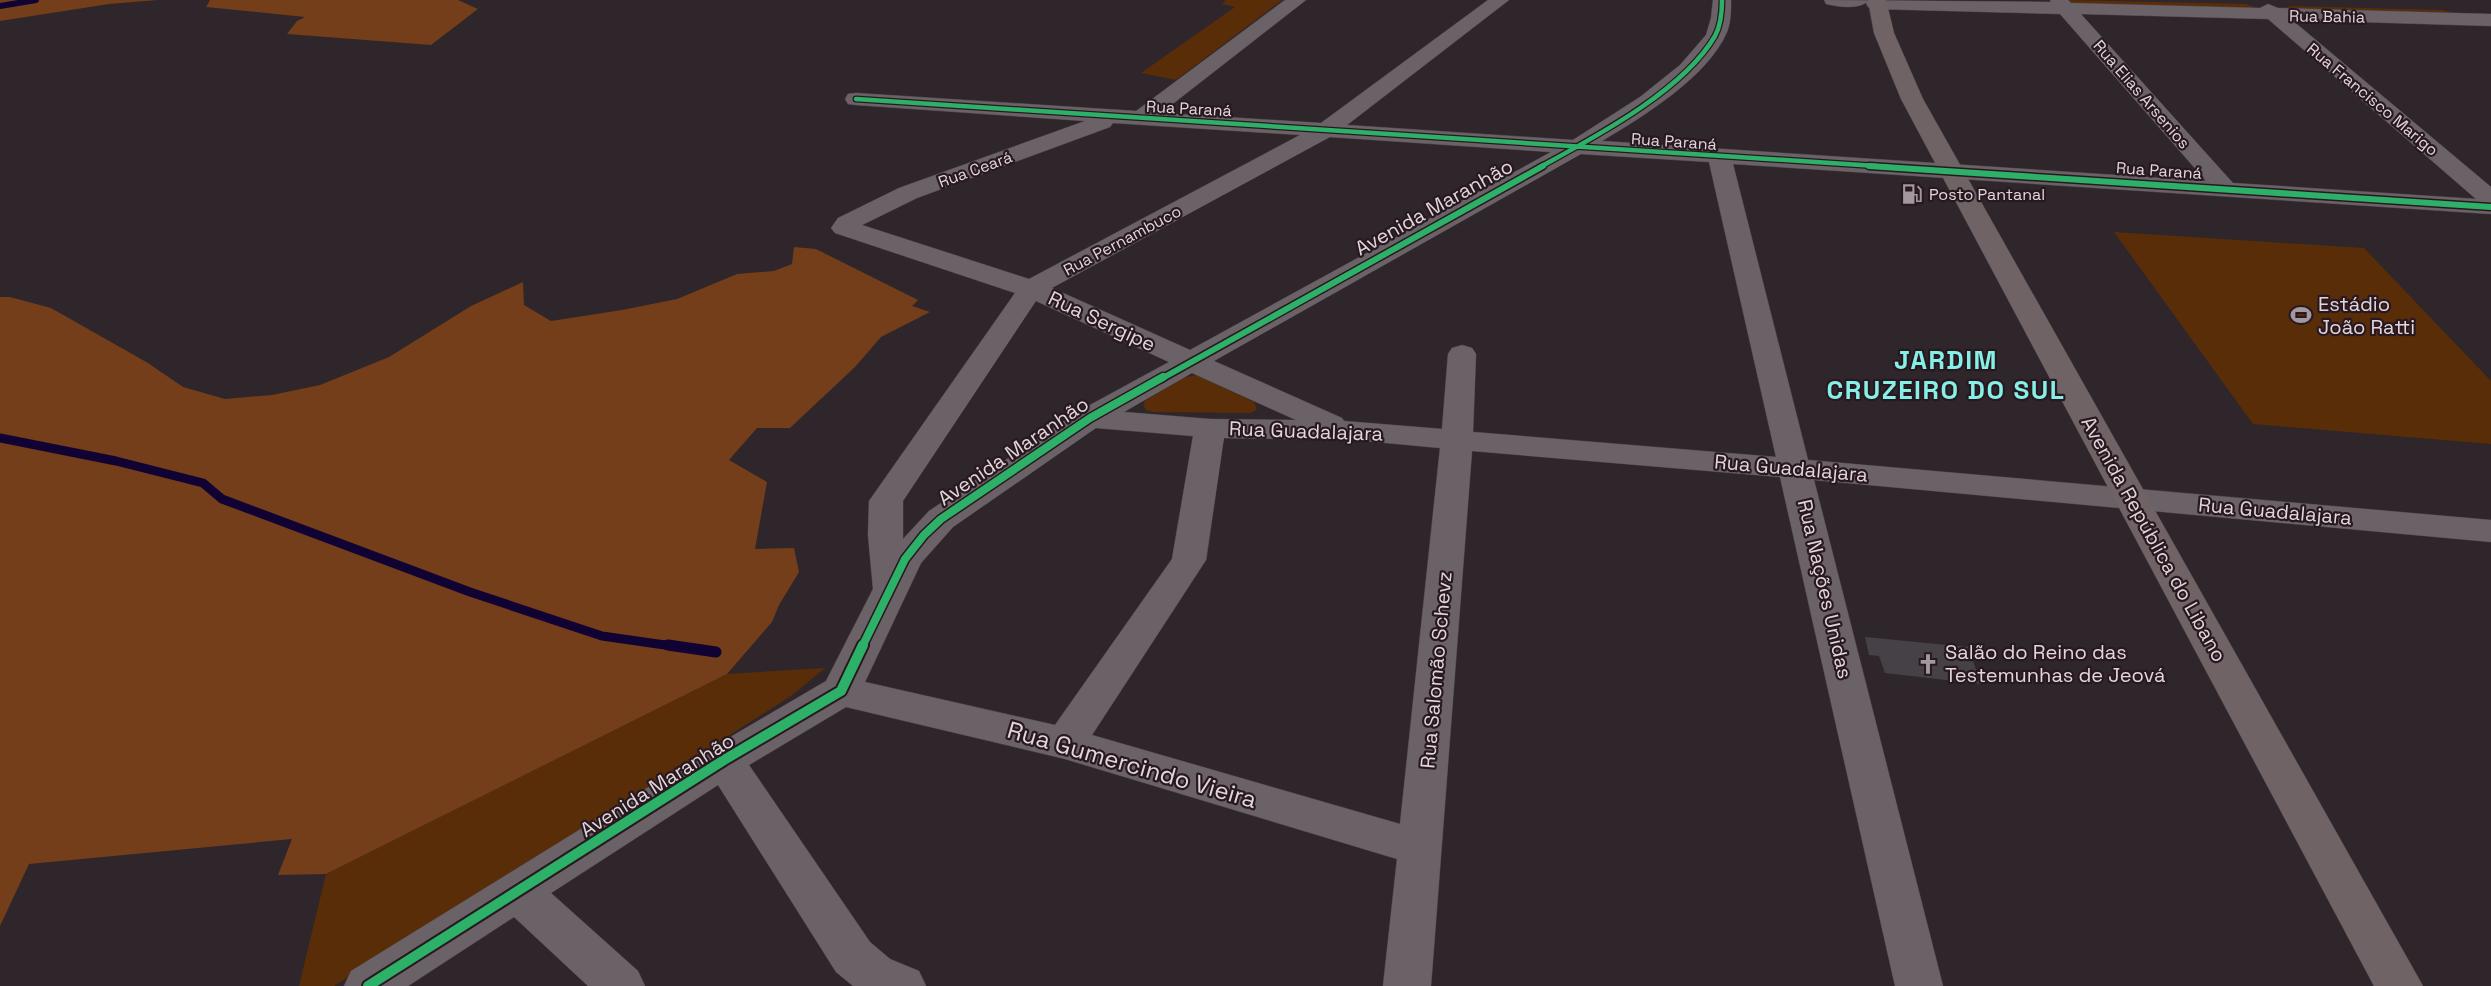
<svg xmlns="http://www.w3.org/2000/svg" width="2491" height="986" viewBox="0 0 2491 986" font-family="'Space Grotesk',sans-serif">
	<rect width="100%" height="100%" fill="#2e262a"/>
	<path fill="#5a2d09" d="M1226 0H1282L1176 80 1141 73 1235 7 1222 4Z
		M2067 0 2247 4 2260 10 2071 5Z
		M2291 6 2443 10 2454 13 2287 10 2286 8Z
		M2114 232 2364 248 2491 381V444L2253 424Z
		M1196 375 1254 402 1257 409 1251 413 1153 412 1146 410 1143 405 1145 401 1182 378Z
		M825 668 791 696 334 986H299L326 874 727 674Z"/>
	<path fill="#733e19" d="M0 0H158L109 4 0 21Z
		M210 0H458L478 9 431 45 287 34 297 21 305 17 206 7Z
		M794 247 816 249 918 300 912 306 930 312 881 337 855 367 790 428H757L729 460 767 482 755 549 794 548 799 572 779 605 772 622 727 674 326 874 278 875 292 839 29 864 0 926V297H10L51 308 148 363 183 387 225 399 272 395 320 385 389 357 471 306 523 282 524 305 551 321 622 310 677 299 737 274 774 271 792 264Z"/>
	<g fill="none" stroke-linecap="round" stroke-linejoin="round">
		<path stroke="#100333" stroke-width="6" d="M0 6 36 0"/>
		<path stroke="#100333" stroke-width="9" d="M0 438 116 461 203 483 222 499 470 592 602 636 679 647"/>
		<path stroke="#100333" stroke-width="11" d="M668 645 716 652"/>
	</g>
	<path fill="#464146" d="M1865 637 1968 647 1981 684 1885 673 1879 656 1869 655Z"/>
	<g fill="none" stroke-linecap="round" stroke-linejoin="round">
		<g stroke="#4b4347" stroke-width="1">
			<path id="minor" d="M1285 0H1306L1161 113 1321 123 1488 0H1509L1347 125 1573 140 1640 97 1680 65 1706 35 1711 18 1713 0H1731C1731 11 1731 22 1727 32 1708 77 1642 117 1602 141L2206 181 2060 14 1875 9 1868 7 1866 3C1856 9 1838 7 1826 4L1824 0 2051 2 2050 0H2068L2071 3 2260 8 2268 4 2278 8 2491 14V26L2292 20 2491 187V214L1733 164 1808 460 2491 520V542L1814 480 1943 986H1895L1780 477 1472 451 1431 986H1383L1397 859 1065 759 846 707 749 765 870 942 890 959 919 971 926 986H853L836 972 718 785 551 893 638 971 645 986H588L514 917 408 986H344L351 971 710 749 826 681 873 589 868 535 869 501 1015 293 835 233 831 228 838 218 899 188 1085 121 856 105 848 104 845 99 848 94 856 93 1136 111ZM2081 14 2268 19 2476 199 2233 183ZM1113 123 1300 135 1029 279 862 225 917 198 1110 127ZM1330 137 1551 152 1190 350 1052 288ZM1581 154 1709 162 1776 457 1473 432 1476 354 1472 348 1462 345 1452 348 1448 354 1442 429 1344 421 1342 418 1214 361ZM1036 301 1169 362 1079 411 929 511 903 539V501ZM1192 373 1296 420 1210 419 1124 412ZM1096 428 1193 436 1172 559 1055 725 865 682 921 563 953 527ZM1224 438 1354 440 1440 448 1400 824 1092 735 1206 560Z"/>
		</g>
		<g stroke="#4b4347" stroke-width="1">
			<path id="major" d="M1868 0H1886L1894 33 1923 99 2423 986H2374L1901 99 1874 33Z"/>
		</g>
		<use href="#minor" fill="#6a6266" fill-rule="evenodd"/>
		<use href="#major" fill="#6f6366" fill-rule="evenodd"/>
		<g stroke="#281920" stroke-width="7">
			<path id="cycleway-far3" d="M856 99 1891 167
				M1540 167C1595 137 1683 91 1715 36 1721 25 1722 12 1722 0"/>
		</g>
		<g stroke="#281920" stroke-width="9">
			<path id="cycleway-far2" d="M1869 166 2491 207
				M1161 379 1543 166"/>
		</g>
		<g stroke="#281920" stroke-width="11">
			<path id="cycleway-far1" d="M862 647 905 559 924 535 941 519 1090 418 1163 377"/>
		</g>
		<g stroke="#281920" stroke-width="14">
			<path id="cycleway" d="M368 986 724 760 841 691 863 645"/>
		</g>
		<use href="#cycleway-far3" stroke="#2db169" stroke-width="4.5"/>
		<use href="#cycleway-far2" stroke="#2db169" stroke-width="6"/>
		<use href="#cycleway-far1" stroke="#2db169" stroke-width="8"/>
		<use href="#cycleway" stroke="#2db169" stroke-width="10"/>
	</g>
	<defs>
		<g id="fuel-bare" transform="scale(1.62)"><path d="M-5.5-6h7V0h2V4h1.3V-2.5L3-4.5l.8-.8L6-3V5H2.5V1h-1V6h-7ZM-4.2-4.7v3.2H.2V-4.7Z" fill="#a3989d" stroke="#281920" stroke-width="2.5" paint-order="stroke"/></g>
		<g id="stadium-bare" transform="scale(1.62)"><path d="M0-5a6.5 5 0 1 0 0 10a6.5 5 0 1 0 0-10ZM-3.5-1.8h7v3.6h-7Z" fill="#a3989d" stroke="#281920" stroke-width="2.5" paint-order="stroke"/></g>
		<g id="church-bare" transform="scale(1.62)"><path d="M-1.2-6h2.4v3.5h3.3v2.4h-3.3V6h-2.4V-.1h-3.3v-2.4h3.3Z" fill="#a3989d" stroke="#281920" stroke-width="2.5" paint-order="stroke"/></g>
	</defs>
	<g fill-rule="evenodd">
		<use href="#fuel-bare" x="1912" y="194"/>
		<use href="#stadium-bare" x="2301" y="315"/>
		<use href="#church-bare" x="1928" y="664"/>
	</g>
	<g text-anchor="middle" stroke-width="4.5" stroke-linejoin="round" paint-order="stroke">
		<g font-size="16" fill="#e2d6db" stroke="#281920">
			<text transform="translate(2327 16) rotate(1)" y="6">Rua Bahia</text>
			<text transform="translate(2142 94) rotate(49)" y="6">Rua Elias Arsenios</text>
			<text transform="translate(2373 99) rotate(40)" y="6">Rua Francisco Marigo</text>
			<text transform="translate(1189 108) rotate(3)" y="6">Rua Paraná</text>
			<text transform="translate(1674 141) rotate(4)" y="6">Rua Paraná</text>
			<text transform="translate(975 169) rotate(-20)" y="6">Rua Ceará</text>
			<text transform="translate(2159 170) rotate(4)" y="6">Rua Paraná</text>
			<text transform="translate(1122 240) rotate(-28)" y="6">Rua Pernambuco</text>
		</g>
		<g font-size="16" fill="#e2d6db" stroke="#281920" text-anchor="start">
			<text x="1929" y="200">Posto Pantanal</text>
		</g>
		<g font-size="20" fill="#e2d6db" stroke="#281920">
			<text transform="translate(1434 207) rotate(-29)" y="7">Avenida Maranhão</text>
			<text transform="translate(1102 321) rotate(25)" y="7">Rua Sergipe</text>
			<text transform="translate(1306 431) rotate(2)" y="7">Rua Guadalajara</text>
			<text transform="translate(1013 451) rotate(-34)" y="7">Avenida Maranhão</text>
			<text transform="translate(1791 468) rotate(5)" y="7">Rua Guadalajara</text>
			<text transform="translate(2275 511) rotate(5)" y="7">Rua Guadalajara</text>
			<text transform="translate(2154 539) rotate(61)" y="7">Avenida República do Libano</text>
			<text transform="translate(1825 589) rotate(77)" y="7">Rua Nações Unidas</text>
			<text transform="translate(1436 670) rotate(-85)" y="7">Rua Salomão Schevz</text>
			<text transform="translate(657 785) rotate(-32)" y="7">Avenida Maranhão</text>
		</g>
		<g font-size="20" fill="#e2d6db" stroke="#281920" text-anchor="start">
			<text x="2318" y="311">Estádio<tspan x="2318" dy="23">João Ratti</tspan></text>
			<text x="1945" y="659">Salão do Reino das<tspan x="1945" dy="23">Testemunhas de Jeová</tspan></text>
		</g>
		<g font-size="24" fill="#e2d6db" stroke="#281920">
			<text transform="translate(1132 765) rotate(16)" y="8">Rua Gumercindo Vieira</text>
		</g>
		<g font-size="26" font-weight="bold" letter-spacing="1.5" fill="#86f0e6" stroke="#281920">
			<text x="1946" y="369">JARDIM<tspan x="1946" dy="30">CRUZEIRO DO SUL</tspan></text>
		</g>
	</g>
</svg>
